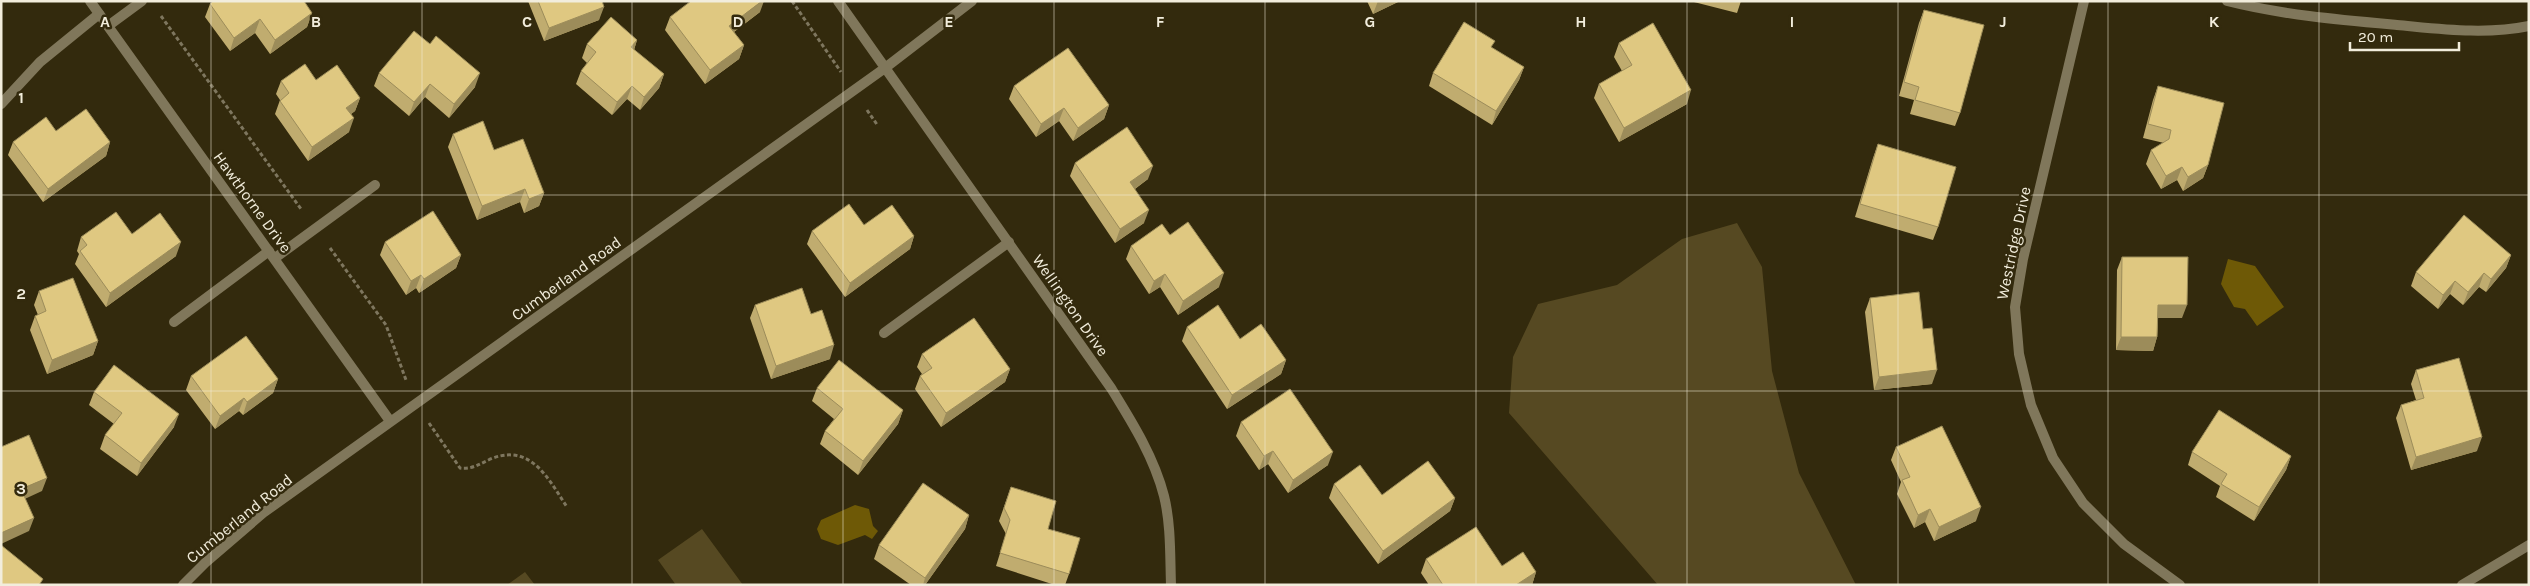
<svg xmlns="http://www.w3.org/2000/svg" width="2530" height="586" viewBox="0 0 2530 586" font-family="Karla,sans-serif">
	<rect width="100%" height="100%" fill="#332a0d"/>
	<path fill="#564922" d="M1737 223 1762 267 1772 371 1799 473 1856 585H1658L1509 413 1513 357 1538 304 1617 285 1682 239Z
		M702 529 743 585H676L658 560Z
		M525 572 535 585H507Z"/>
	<path fill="#6e5906" d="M2228 259 2255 266 2284 307 2257 326 2245 309 2234 307 2221 284Z
		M855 505 869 509 873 526 878 531 872 539 865 535 838 545 821 539 817 529 821 520Z"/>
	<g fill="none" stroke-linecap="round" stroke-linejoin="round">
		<path stroke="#7e765e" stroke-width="3" stroke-dasharray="4 2.5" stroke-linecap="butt" d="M792 1 841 72
			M161 16 301 209
			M867 110 878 126
			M330 248 386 325 406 380
			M429 423 460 468C472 470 481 463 493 458 532 444 549 480 567 507"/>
		<path stroke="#80775b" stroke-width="10" d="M108 26 142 1
			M1 104 40 62 99 14
			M275 258 375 185
			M174 322 269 251
			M884 333 1009 242"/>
		<path stroke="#80775b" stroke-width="10" d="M90 1 390 421
			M838 1 1111 388C1132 422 1154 457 1164 496 1171 524 1170 556 1171 585
			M2084 1 2023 259 2015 307 2019 354 2031 405 2053 458 2083 503 2124 544 2180 585
			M2227 1C2282 15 2341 20 2397 25 2441 29 2485 35 2529 26
			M183 585 205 563 263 513 885 68 972 1
			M2462 585 2529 545"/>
	</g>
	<path fill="#c0ac6f" d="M528 1H602L599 20 544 41Z
		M1367 1H1400L1373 14Z
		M1690 1H1741L1737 13Z
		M210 4 312 13 307 27 270 54 255 33 230 51 205 17Z
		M1924 10 1960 113 1955 126 1910 114 1914 100 1899 96 1919 23Z
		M760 12 734 32 744 45 739 59 705 84 665 30 670 17Z
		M637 40 634 50 664 74 659 88 640 110 627 99 612 115 576 84 581 71 587 63 582 58 587 44Z
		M1619 43 1687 104 1619 142 1594 98 1599 84 1622 71 1614 57Z
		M1492 48 1524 67 1519 80 1492 125 1429 86 1433 73Z
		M379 73 475 87 449 118 425 97 409 116 374 86Z
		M316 80 360 98 355 111 351 114 349 132 308 161 275 114 280 100 276 94 281 81Z
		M1014 86 1109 105 1104 119 1073 141 1059 121 1036 137 1009 99Z
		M2158 86 2208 165 2203 178 2183 191 2177 180 2161 189 2146 164 2151 150 2164 143 2143 138 2153 100Z
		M56 131 110 142 106 156 43 202 8 155 13 142Z
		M453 134 494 150 544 193 539 206 524 213 520 202 477 220 448 147Z
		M1878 144 1938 227 1933 240 1855 217 1873 158Z
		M1075 163 1148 179 1135 189 1144 223 1115 243 1070 176Z
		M864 225 914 236 910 249 845 297 807 244 812 231Z
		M132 234 176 256 106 307 75 264 79 254 77 251 81 237Z
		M1170 235 1219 287 1178 315 1160 287 1149 294 1126 259 1131 246Z
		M385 242 461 255 456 268 419 293 416 288 406 295 380 255Z
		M2511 255 2506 268 2486 292 2479 287 2463 305 2450 294 2438 309 2411 286 2416 272Z
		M2122 257 2182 318H2158L2157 337 2153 351 2116 350 2117 270Z
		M39 291 98 341 93 355 47 374 30 330 35 316 38 315 34 305Z
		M1870 298 1923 329 1932 384 1874 390 1865 312Z
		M755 305 811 314 830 359 771 379 750 318Z
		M1187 327 1240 339 1286 360 1281 374 1227 409 1182 341Z
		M922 354 1010 369 1005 382 941 427 915 389 920 376 922 374 917 367Z
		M2416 370 2477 451 2411 470 2396 418 2401 405 2416 400 2411 384Z
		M191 376 278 379 273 393 243 415 239 411 215 429 186 390Z
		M817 388 903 410 898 424 858 475 820 444 825 431 834 419 812 401Z
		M94 392 174 427 137 476 100 449 105 435 114 424 89 405Z
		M1241 422 1328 465 1288 493 1268 464 1259 470 1236 436Z
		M1896 447 1976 521 1934 541 1925 522 1914 528 1897 494 1901 482 1891 460Z
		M2192 452 2291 456 2286 470 2254 521 2216 497 2220 486 2188 465Z
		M1334 484 1382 495 1455 498 1450 511 1378 564 1329 498Z
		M1011 487 1048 529 1069 574 1065 585H1055L996 566 1006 534 999 521Z
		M969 515 965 529 925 585H911L874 559 879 545Z
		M1426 559 1502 566 1536 572 1532 585H1429L1421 573Z"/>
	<path fill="#9c8c5a" d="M762 1H764L760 12 724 39 729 26Z
		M1378 1H1400L1373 14Z
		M604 7 599 20 544 41 549 28Z
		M312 13 307 27 270 54 275 40Z
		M260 19 255 33 230 51 234 38Z
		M637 40 633 53 631 47Z
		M744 45 739 59 705 84 710 70Z
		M1524 67 1519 80 1492 125 1496 111Z
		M480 73 475 87 449 118 454 104Z
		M664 74 659 88 640 110 644 97Z
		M430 84 425 97 409 116 414 102Z
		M632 86 627 99 612 115 617 102Z
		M1691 90 1687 104 1619 142 1624 128Z
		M360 98 355 111 342 121 346 108Z
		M1109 105 1104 119 1073 141 1078 128Z
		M1064 108 1059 121 1036 137 1041 124Z
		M354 118 349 132 308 161 312 147Z
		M110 142 106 156 43 202 48 189Z
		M2208 165 2203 178 2183 191 2188 177Z
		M1153 166 1148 179 1126 195 1130 182Z
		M2182 167 2177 180 2161 189 2166 176Z
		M525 189 520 202 477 220 482 206Z
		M544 193 539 206 524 213 529 199Z
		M1149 210 1144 223 1115 243 1120 229Z
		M914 236 910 249 845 297 850 283Z
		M181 242 176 256 106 307 110 293Z
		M461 255 456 268 419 293 424 279Z
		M2511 255 2506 268 2486 292 2491 279Z
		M1224 273 1219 287 1178 315 1183 301Z
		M2484 273 2479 287 2463 305 2468 292Z
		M1165 274 1160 287 1149 294 1154 281Z
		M421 275 416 288 406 295 411 281Z
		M2455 281 2450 294 2438 309 2443 295Z
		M2158 305H2187L2182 318H2153Z
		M2121 337H2157L2153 351 2116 350Z
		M98 341 93 355 47 374 52 360Z
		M834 345 830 359 771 379 776 366Z
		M1286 360 1281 374 1227 409 1232 395Z
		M1010 369 1005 382 941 427 946 413Z
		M1937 370 1932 384 1874 390 1879 377Z
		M278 379 273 393 243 415 247 402Z
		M244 398 239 411 215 429 220 416Z
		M903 410 898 424 858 475 863 461Z
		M179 414 174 427 137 476 141 463Z
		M2482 437 2477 451 2411 470 2416 457Z
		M1273 451 1268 464 1259 470 1264 456Z
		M1333 452 1328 465 1288 493 1293 480Z
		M2291 456 2286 470 2254 521 2259 507Z
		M47 478 42 491 16 503 21 489Z
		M1455 498 1450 511 1378 564 1383 551Z
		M1981 507 1976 521 1934 541 1939 527Z
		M1930 509 1925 522 1914 528 1918 515Z
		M969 515 965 529 925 585H923L925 578Z
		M34 518 29 531 1 544V533Z
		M1536 572 1532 585H1516Z"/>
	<path fill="#dfc881" stroke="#9c8c5a" d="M213 1H304L312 13 275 40 260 19 234 38 210 4Z
		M538 1H602L604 7 549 28Z
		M691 1H762L729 26 744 45 710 70 670 17Z
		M1924 10 1984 25 1960 113 1915 100 1919 87 1904 82Z
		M611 17 637 40 631 47 664 74 644 97 632 86 617 102 581 71 596 52 587 44Z
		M1464 22 1495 41 1491 47 1524 67 1496 111 1433 73Z
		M1653 23 1691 90 1624 128 1599 84 1632 65 1619 43Z
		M414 31 430 44 436 36 480 73 454 104 430 84 414 102 379 73Z
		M1068 48 1109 105 1078 128 1064 108 1041 124 1014 86Z
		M305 64 316 80 337 65 360 98 346 108 354 118 312 147 280 101 289 93 281 81Z
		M2158 86 2224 103 2208 165 2188 177 2182 167 2166 176 2151 150 2169 139 2171 130 2148 124Z
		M86 109 110 142 48 189 13 142 46 117 56 131Z
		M483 121 494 150 523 139 544 193 529 199 525 189 482 206 453 134Z
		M1127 127 1153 166 1130 182 1149 210 1120 229 1075 163Z
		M1878 144 1956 167 1938 227 1860 204Z
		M849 204 864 225 892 205 914 236 850 283 812 231Z
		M433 211 461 255 424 279 421 275 411 281 385 242Z
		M116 212 132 234 160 213 181 242 110 293 80 251 87 245 81 237Z
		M2464 215 2511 255 2491 279 2484 273 2468 292 2455 281 2443 295 2416 272Z
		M1188 222 1224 273 1183 301 1165 274 1154 281 1131 246 1162 224 1170 235Z
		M2122 257H2188L2187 305H2158L2157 337H2121Z
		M73 278 98 341 52 360 35 316 46 311 39 291Z
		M802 288 811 314 822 310 834 345 776 366 755 305Z
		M1919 292 1923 329 1932 328 1937 370 1879 377 1870 298Z
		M1218 305 1240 339 1261 324 1286 360 1232 395 1187 327Z
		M974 318 1010 369 946 413 920 376 932 368 922 354Z
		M246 336 278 379 247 402 244 398 220 416 191 376Z
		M2459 358 2482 437 2416 457 2401 405 2424 398 2416 370Z
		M839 360 903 410 863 461 825 431 843 409 817 388Z
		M114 365 179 414 141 463 105 435 122 413 94 392Z
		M1290 389 1333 452 1293 480 1273 451 1264 456 1241 422Z
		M2219 410 2291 456 2259 507 2221 484 2227 474 2192 452Z
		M1942 426 1981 507 1939 527 1930 509 1918 515 1902 480 1910 477 1896 447Z
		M29 435 47 478 21 489 34 518 1 533V447Z
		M1428 461 1455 498 1383 551 1334 484 1360 465 1382 495Z
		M923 483 969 515 925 578 879 545Z
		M1011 487 1056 501 1048 529 1080 538 1069 574 1000 553 1010 520 1004 508Z
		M1476 527 1502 566 1523 552 1536 572 1516 585H1443L1426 559Z
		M1 545 43 579 39 585H1Z"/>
	<path fill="none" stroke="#f2eddc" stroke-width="1" stroke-opacity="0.55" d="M211 1V585M422 1V585M632 1V585M843 1V585M1054 1V585M1265 1V585M1476 1V585M1687 1V585M1898 1V585M2108 1V585M2319 1V585M1 195H2529M1 391H2529"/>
	<g text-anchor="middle" stroke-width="5" stroke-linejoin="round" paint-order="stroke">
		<g font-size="16" fill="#f2eddc" stroke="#332a0d">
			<text transform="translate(253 202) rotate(54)" y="6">Hawthorne Drive</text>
			<text transform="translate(2013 243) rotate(-78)" y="6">Westridge Drive</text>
			<text transform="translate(566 278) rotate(-36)" y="6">Cumberland Road</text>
			<text transform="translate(1071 305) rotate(55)" y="6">Wellington Drive</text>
			<text transform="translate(239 518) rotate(-39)" y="6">Cumberland Road</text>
		</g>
	</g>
	<g font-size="16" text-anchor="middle" font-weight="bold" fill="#f2eddc" stroke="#332a0d" stroke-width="5" stroke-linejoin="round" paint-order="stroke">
		<text x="105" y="27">A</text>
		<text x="316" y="27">B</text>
		<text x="527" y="27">C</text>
		<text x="738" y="27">D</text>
		<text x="949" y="27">E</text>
		<text x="1160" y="27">F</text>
		<text x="1370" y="27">G</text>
		<text x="1581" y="27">H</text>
		<text x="1792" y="27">I</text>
		<text x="2003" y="27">J</text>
		<text x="2214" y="27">K</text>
		<text x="21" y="103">1</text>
		<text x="21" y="299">2</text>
		<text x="21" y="494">3</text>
	</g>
	<rect width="2530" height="586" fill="none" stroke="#f2eddc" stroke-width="5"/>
	<path d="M2350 42v8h109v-8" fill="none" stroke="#f2eddc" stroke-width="2.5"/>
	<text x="2358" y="42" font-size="15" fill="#f2eddc" stroke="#332a0d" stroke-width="4" paint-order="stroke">20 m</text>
</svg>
